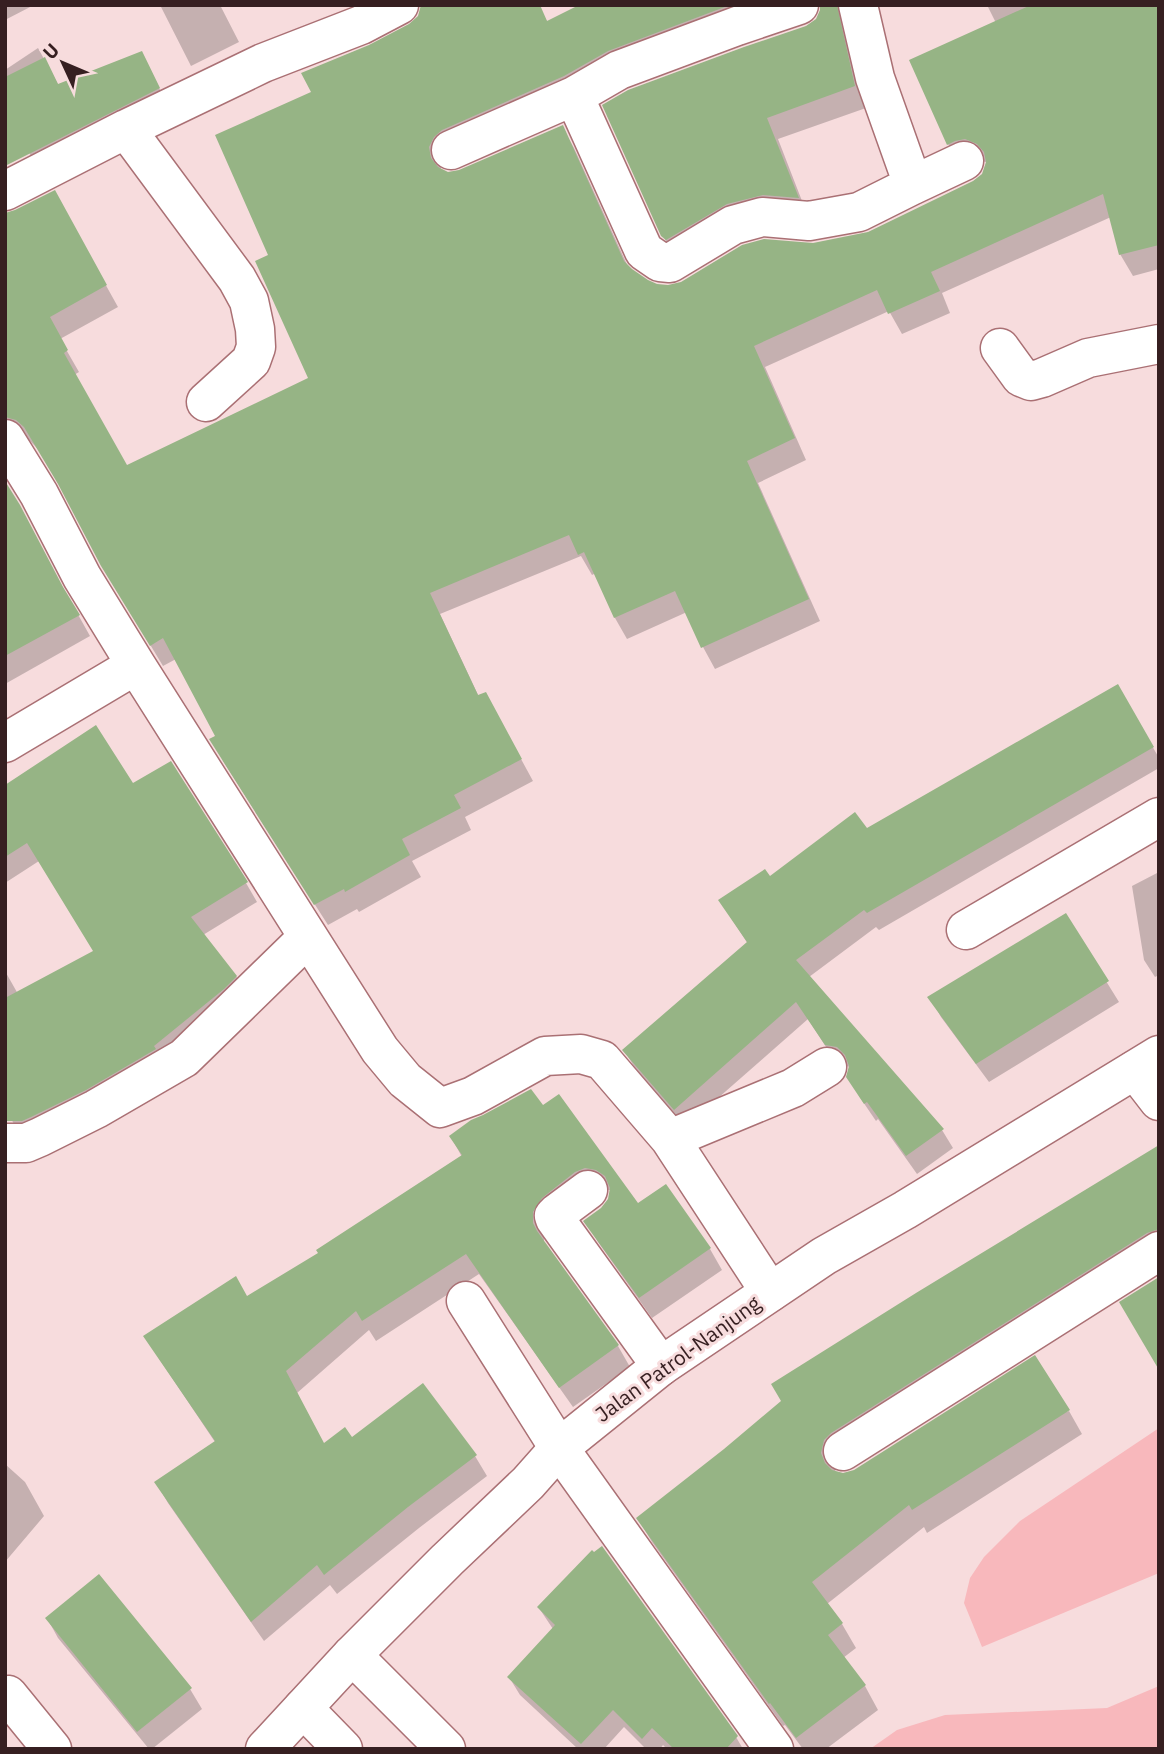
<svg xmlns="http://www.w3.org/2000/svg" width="1164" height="1754" viewBox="0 0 1164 1754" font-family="'IBM Plex Sans',sans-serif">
	<rect width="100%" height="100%" fill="#f7dcdd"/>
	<path fill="#f8b8bc" d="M1159 1428V1573L982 1647 964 1603 970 1578 984 1557 1020 1521Z
		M1159 1686V1749H870L897 1730 945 1715 1107 1708Z"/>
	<path fill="#0003" d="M5 5H34L5 20Z
		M160 5H220L239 42 191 66Z
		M417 5H538L548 23 583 5H804L445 158 440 170 448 173 460 172 562 127 574 148 629 269 647 282 668 287 813 244 863 235 975 182 984 174 988 163 980 160 960 165 948 144 996 23 987 5H1159V269L1133 276 1120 254 1111 217 942 293 950 313 902 334 889 311 765 367 806 460 758 483 820 621 715 669 703 647 687 612 627 639 615 618 596 573 592 575 581 556 440 614 479 697 497 715 533 781 465 817 471 830 412 861 421 877 359 912 357 909 328 925 223 761 217 737 176 659 163 666 116 588 65 492 38 449 30 441 19 438 5 415 54 192 118 307 60 339 79 372 74 375 126 467 310 379 270 256 313 93 370 47 410 26 419 17 422 7Z
		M818 5H857L866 108 778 139 809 219 676 258 663 236 807 27 817 20 822 7Z
		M38 48 59 86 142 53 168 106 39 171 5 108V70Z
		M5 484 90 636 5 684Z
		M1118 687 1159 758V768L879 930 876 927 809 977 942 1130 953 1148 917 1174 878 1119 876 1121 859 1096 850 1067 837 1064 808 1019 685 1127 635 1068 624 1050 748 944 720 901 769 879 866 830Z
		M132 785 246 883 257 902 203 935 236 976 247 996 23 1140 5 1108V971L18 994 95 952 39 861 5 883V787Z
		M1159 872V975L1155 977 1144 960 1132 886Z
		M1065 915 1119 1002 989 1082 941 1017 930 997Z
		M543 1107 637 1206 666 1186 710 1249 722 1270 652 1318 598 1242 586 1221 602 1209 609 1200 611 1191 610 1190 597 1189 544 1233V1244L618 1346 630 1367 573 1407 479 1274 376 1341 369 1330 297 1393 324 1445 352 1439 475 1456 487 1476 419 1528 337 1594 330 1585 264 1641 168 1503 156 1482 215 1442 158 1357 247 1298 321 1254 462 1157 451 1137Z
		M1159 1147V1257L836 1466 835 1473 845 1475 1069 1411 1082 1434 927 1533 924 1527 827 1604 842 1624 856 1648 843 1658 865 1686 878 1710 826 1749H803L785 1725 783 1726 652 1542 638 1519Z
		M5 1464 25 1482 44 1516 5 1562Z
		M539 1608 736 1737 743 1749H667L663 1745 660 1749H646L624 1727 604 1749H578L520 1695 509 1677 553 1629Z
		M47 1618 190 1689 202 1709 152 1749H149L58 1638Z"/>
	<path fill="#96b485" d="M421 5H540L547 21 579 5H730L608 51 564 76 442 130 434 137 429 147 431 158 438 167 448 172 459 170 563 125 624 261 632 269 648 280 657 284 668 285 681 282 742 245 764 239 813 243 868 232 973 181 982 174 986 162 984 152 977 144 965 139 955 141 947 145 909 60 1031 5H1159V245L1119 255 1103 194 931 272 940 291 888 314 877 290 754 346 795 438 747 461 809 599 701 648 675 591 614 618 584 552 578 555 569 535 430 593 478 695 486 692 522 759 454 795 461 808 402 839 410 855 345 892 344 889 314 905 209 739 215 736 163 638 150 646 101 566 58 484 24 427 16 420 5 417V213L15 210 55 190 107 285 50 317 68 350 64 353 127 465 308 378 255 261 268 255 215 135 311 92 301 73 369 45 409 24 418 16Z
		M820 5H837L855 86 767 118 799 198 763 195 727 204 666 240 661 236 602 105 628 90 744 47 806 26 816 19 820 10Z
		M142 51 160 88 5 166V77L45 57 58 84Z
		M5 481 20 505 63 587 80 615 5 656Z
		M1118 684 1154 747 867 913 864 910 796 960 944 1129 906 1156 867 1102 864 1104 846 1077 849 1066 845 1055 837 1047 825 1045 796 1002 674 1110 622 1050 747 942 718 900 765 869 770 876 855 812 867 828Z
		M96 725 133 783 171 761 248 882 191 917 237 976 224 989 154 1046 156 1049 86 1090 31 1117 22 1121H5V998L93 951 27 843 5 857V785Z
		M1066 913 1109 981 976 1064 927 997Z
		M531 1089 543 1105 559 1094 638 1203 666 1184 711 1248 639 1298 583 1221 601 1208 608 1199 610 1188 605 1176 596 1170 585 1168 575 1172 542 1198 533 1212V1223L537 1231 619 1345 559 1388 466 1254 362 1321 356 1311 286 1371 324 1443 345 1427 352 1437 423 1383 477 1455 408 1507 324 1575 317 1565 251 1622 154 1482 215 1441 143 1336 236 1276 247 1296 318 1253 316 1250 462 1155 449 1136 471 1120 483 1115Z
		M1159 1145V1229L1147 1233 831 1433 824 1440 821 1453 825 1463 832 1470 843 1473 854 1470 1035 1355 1070 1410 912 1510 909 1505 812 1582 843 1623 828 1635 866 1685 796 1738 770 1703 769 1704 636 1518 724 1449 781 1401 771 1384 916 1293Z
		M1159 1277V1370L1119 1302Z
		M602 1546 738 1736 726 1749H674L652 1728 642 1739 613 1710 581 1744 507 1677 555 1625 537 1607 592 1550 594 1552Z
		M99 1574 192 1688 137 1732 45 1618Z"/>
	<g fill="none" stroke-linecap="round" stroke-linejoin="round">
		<g stroke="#aa7074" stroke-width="41">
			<path id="minor" d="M858 5 875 78 913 185 964 161
				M574 96 644 251 660 262 670 263 733 225 762 217 809 221 859 212 913 185
				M126 129 237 279 249 301 255 329 256 347 251 361 206 402
				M451 150 574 96 619 70 737 26 799 5
				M5 191 126 129 263 63 361 25 399 5
				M1000 348 1021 377 1031 381 1042 378 1088 358 1159 344
				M5 439 39 494 82 577 136 665 380 1050 405 1080 440 1108 473 1096 545 1056 581 1054 602 1060 670 1139 770 1292
				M5 743 136 665
				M966 930 1159 817
				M1135 1070 1159 1101
				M670 1139 793 1088 827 1067
				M5 1143H26L40 1137 96 1109 184 1058 308 937
				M588 1190 557 1213 554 1216 555 1219 661 1366
				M466 1301 559 1448 774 1749
				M843 1451 1159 1251
				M352 1655 446 1749
				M8 1695 52 1749
				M303 1708 343 1749"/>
		</g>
		<g stroke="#aa7074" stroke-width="41">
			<path id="major" d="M265 1749 352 1655 447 1560 528 1483 559 1448 661 1366 824 1256 905 1210 1159 1055"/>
		</g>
		<use href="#minor" stroke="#fff" stroke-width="38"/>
		<use href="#major" stroke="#fff" stroke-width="38"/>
	</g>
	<g text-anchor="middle" stroke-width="6" stroke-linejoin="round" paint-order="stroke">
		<g font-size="21" fill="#361f21" stroke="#f7dcdd">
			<text transform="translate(678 1359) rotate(-36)" y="7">Jalan Patrol-Nanjung</text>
		</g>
	</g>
	<rect width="1164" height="1754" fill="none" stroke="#361f21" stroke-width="14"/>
	<g transform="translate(63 63) rotate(314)" stroke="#f7dcdd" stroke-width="5" paint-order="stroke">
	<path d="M0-5L12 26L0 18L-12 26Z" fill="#361f21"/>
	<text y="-10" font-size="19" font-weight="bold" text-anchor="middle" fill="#361f21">U</text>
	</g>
</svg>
